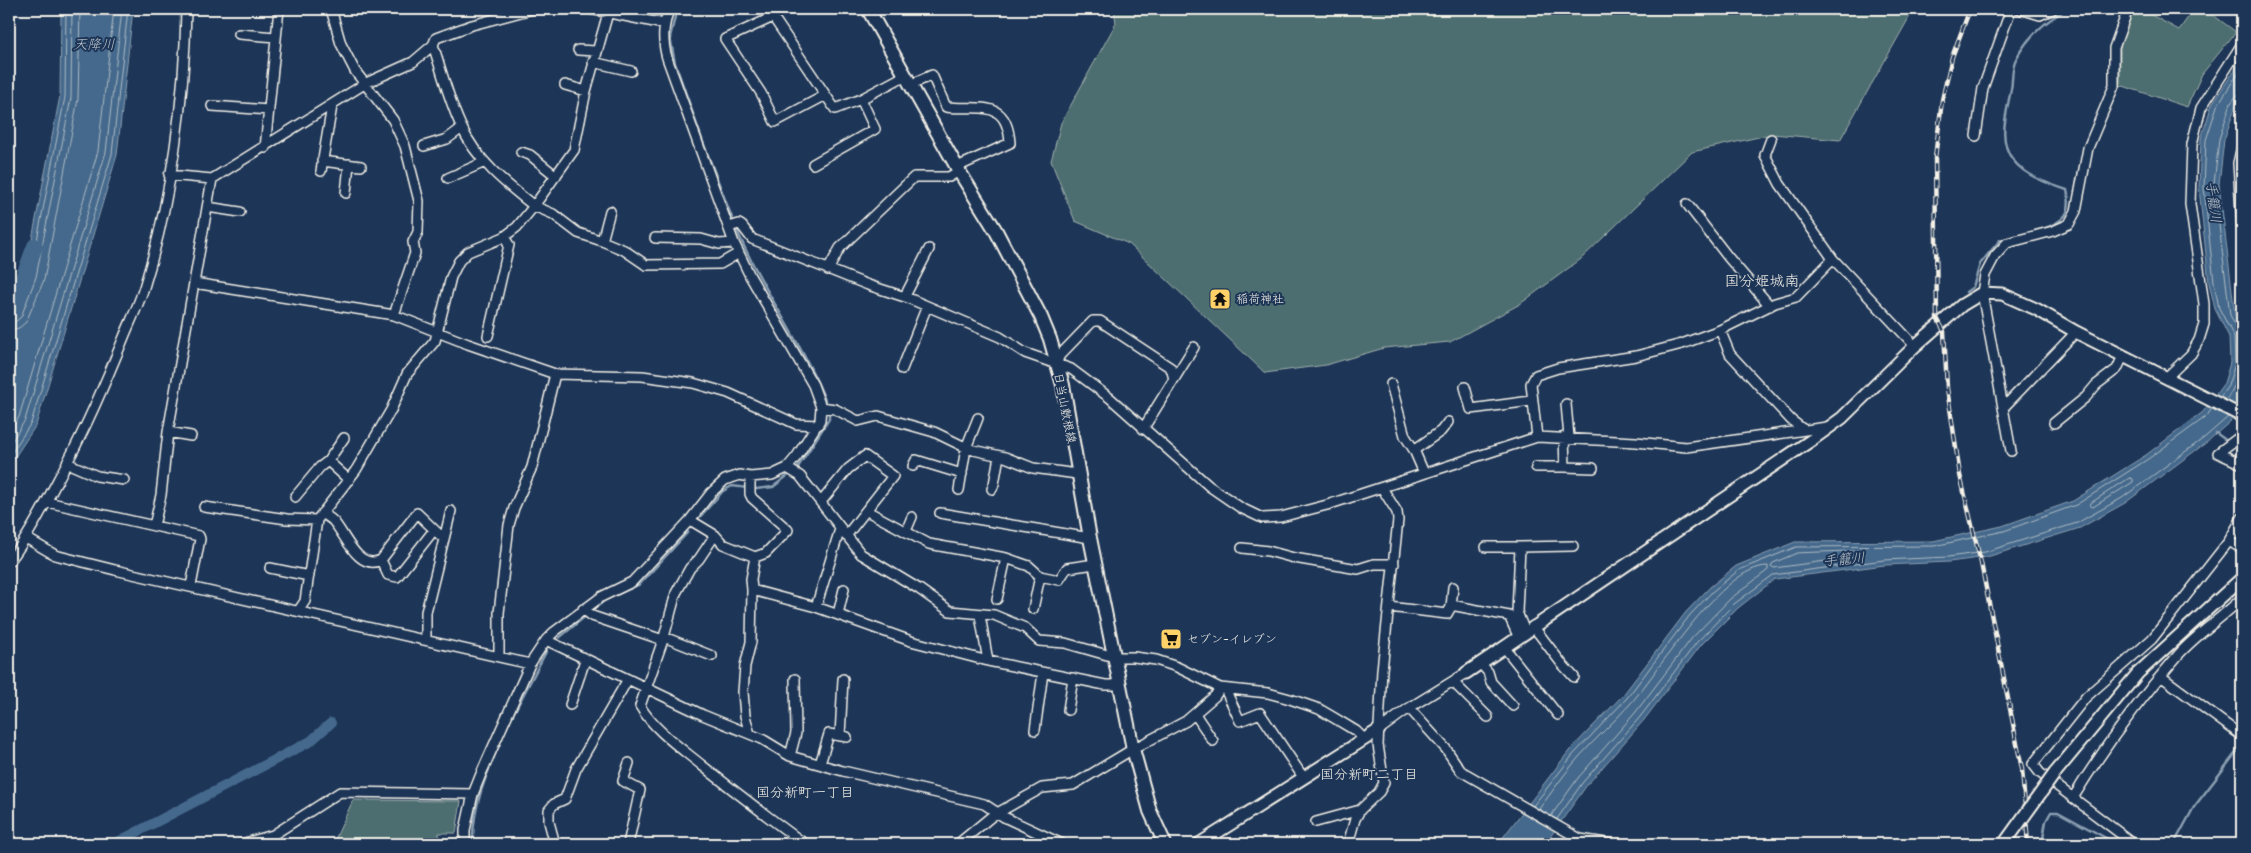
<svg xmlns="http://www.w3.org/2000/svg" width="2251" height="853" viewBox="0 0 2251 853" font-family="'Shantell Sans','Klee One',sans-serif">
	<rect width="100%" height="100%" fill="#1d3557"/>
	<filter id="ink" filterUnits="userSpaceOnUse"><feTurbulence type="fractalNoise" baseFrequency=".02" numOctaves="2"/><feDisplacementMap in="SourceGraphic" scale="10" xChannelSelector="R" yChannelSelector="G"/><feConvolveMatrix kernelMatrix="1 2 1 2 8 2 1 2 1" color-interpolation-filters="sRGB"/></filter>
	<g filter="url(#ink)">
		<path fill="#4d6e6f" stroke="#a0b0ac" d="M1114 9H1914L1840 140 1772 134 1692 152 1581 259 1520 304 1450 342 1384 348 1326 365 1265 373 1129 244 1075 221 1051 161 1061 123 1116 23Z
			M2134 9H2140L2179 30 2194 9H2205L2236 32 2202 74 2187 107 2120 85V45Z
			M353 800 461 801 456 833H439L440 844H333Z"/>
		<path fill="#45698c" stroke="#8b9fb1" d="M61 9H133L117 155 36 425 9 466V317L25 275 60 96Z
			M2242 59V97L2236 105 2224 140 2219 184 2235 315 2242 328V406L2233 419 2207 442 2125 503 2080 528 1987 557 1949 562 1885 565 1775 579 1738 608 1701 645 1644 720 1587 785 1545 844H1498L1569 751 1623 695 1686 612 1710 587 1736 566 1795 542 1933 541 2002 526 2073 501 2146 455 2203 412 2224 383 2230 363 2229 337 2215 309 2209 283 2199 188 2201 139 2212 104Z"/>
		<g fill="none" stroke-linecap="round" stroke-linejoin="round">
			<path stroke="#aebbc3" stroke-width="1" d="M2242 94 2237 95 2231 103 2219 139 2214 184 2230 315 2236 327 2242 329
				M9 317 15 314 30 276 65 97 66 9
				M9 323 15 322 21 317 36 277 71 98 72 9
				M9 330 19 328 26 322 44 280 78 99 80 9
				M2220 397 2228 386 2235 364 2234 337 2219 308 2214 282 2204 188 2206 140 2217 106 2242 67
				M2226 400C2241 379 2242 363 2241 338L2242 336
				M9 432 19 417 98 151 114 9
				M9 446 25 420 106 152 122 9
				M9 457 31 423 112 154 128 9
				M2130 478 2133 479V482L2093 507 2090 506 2091 503Z
				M1848 551H1863L1865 554 1862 556 1774 568 1771 566 1773 563 1797 553Z
				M1533 806 1573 755 1627 698 1690 615 1713 591 1739 570 1796 547 1934 546 2004 531 2076 505 2148 459 2207 416 2212 408
				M1539 809C1552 792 1564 774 1578 758 1595 739 1614 722 1631 703 1660 670 1722 566 1768 566V570L1730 599 1692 638 1635 713 1578 778 1551 816
				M1557 819 1583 782 1640 717 1697 642 1734 604 1773 575 1884 560 1948 557 1985 552 2077 523 2122 498 2204 438 2228 417"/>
			<path stroke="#8b9fb1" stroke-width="2.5" d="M677 9 670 37 675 63 703 142 734 223
				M2089 9 2097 10 2102 9
				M736 228C761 289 803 343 827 405
				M2043 229C2064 221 2073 214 2067 190 2049 184 2025 176 2013 160 1997 140 2007 112 2011 89 2013 80 2011 68 2016 59 2028 36 2045 21 2067 9
				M1966 292 1973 287 1980 264 2000 240 2016 236
				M2216 433 2227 441
				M796 470 829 419V410
				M698 519 723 491 732 486 756 489 773 487 791 473
				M559 638 605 600 640 584 688 532
				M508 724 547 650
				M473 844C472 806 487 773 502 738
				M2042 844 2046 821 2051 812H2058L2117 844
				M2174 844 2194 807 2242 745"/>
			<path stroke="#45698c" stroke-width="10" d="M313 739 331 723
				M114 844 311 741"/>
			<path stroke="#45698c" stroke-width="16" d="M9 316 35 246"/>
			<g stroke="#f4f1e8" stroke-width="12">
				<path id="minor" d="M331 9 341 44 355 71 393 120 405 146 419 201 418 232 413 242 415 253 394 315
					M590 9 664 24
					M2020 9 2040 15 2053 9
					M608 13 586 91 574 150 534 206 553 214 578 233 602 241 610 211
					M239 34 276 37
					M578 50 596 51
					M593 62 631 71
					M912 84 932 75 946 107C979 111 1007 97 1010 143L957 167
					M565 85 586 91
					M824 96 775 122 761 93 725 39 773 17 835 109 861 99 906 75
					M212 106 269 110
					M1976 136 1983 88 2011 9
					M1771 139 1765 155 1780 184 1833 259
					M424 146 447 139 462 128
					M2242 146 2238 163 2242 229
					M265 148 279 9
					M521 152 530 155 556 176
					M322 161 361 166
					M813 164 875 129 861 99
					M321 171 332 106
					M169 175 212 179 366 83 413 62 433 45 436 38 472 25 532 9
					M448 178 485 162
					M212 179 194 283 394 315 468 344 555 374 642 376 693 383 728 393 796 424 818 425
					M346 193 349 164
					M1687 204 1728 257 1770 306
					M207 207 240 212
					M729 227 739 224 742 226 752 239 868 285 908 298 1000 337 1025 353 1071 369 1110 398 1209 486 1241 508 1262 518 1281 517 1327 505 1537 437 1636 442 1686 447 1827 427
					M655 238 701 239 719 244 734 243
					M602 241 624 250 646 265 720 264 739 253
					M828 270 840 248 914 177H949L959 171
					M905 296 929 249
					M1720 330 1730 354 1791 420 1804 430
					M488 336 509 245 504 237
					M1056 363 1060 355 1093 321H1100L1171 368 1174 379
					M902 369 927 306
					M2167 377 2191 354 2199 340 2204 324V304L2190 204 2192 144 2201 108 2242 44
					M1391 384 1405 436 1414 450
					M1465 387 1471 409 1531 401
					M1566 404 1569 437
					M821 407 835 409 858 421 878 416 934 432 969 449 1005 457 1033 468 1077 474
					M2003 408 2076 332
					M2054 423 2086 397 2096 385 2117 369 2123 356
					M1143 429 1194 347
					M168 432 191 436
					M2242 435 2218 453 2242 464
					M1537 437 1531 384 1536 375 1558 368 1636 356 1682 344 1720 330 1775 303 1796 297 1833 259 1915 346
					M1564 437 1565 467 1593 468
					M344 438 328 461 349 480
					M2011 451 1982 293 1985 275 1995 256 2007 243 2053 231 2069 224 2076 211 2088 148 2114 86V48L2128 9
					M67 463 97 476 124 480
					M913 466 916 460 962 474
					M1536 467H1565
					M787 468 800 476 861 554 919 589 950 611 994 615 1025 628 1039 641 1065 643 1114 657H1134L1156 660 1177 667 1220 688 1268 693 1290 699 1319 709 1336 719 1356 731 1364 739
					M1424 473 1414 450 1441 431 1448 422
					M992 489 994 484 999 456
					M959 490 966 448 978 418
					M295 497 320 467 328 461
					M47 502 199 536 200 539 191 586
					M821 502 848 469 865 456 893 476 846 536
					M204 507 287 519 317 520
					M867 511 929 544 1006 558 1029 566 1040 576 1059 580 1067 568 1095 564
					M322 513C326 516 331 518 334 522 346 536 358 571 381 560L417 513 444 539 451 511
					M940 513 1090 538
					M690 520 715 535 723 544 755 557 766 553 788 530 752 498 750 494V477
					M154 526 161 495 168 432 194 283
					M906 531 912 517
					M715 535 699 559 690 568 676 593 664 637 640 706C655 731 681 748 704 767 737 793 770 819 805 844
					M26 538 55 555 115 570 530 664
					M2229 541 2242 549
					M1486 547H1520L1517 612 1525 632
					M1520 547 1573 546
					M1242 548 1268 551 1294 558 1358 569 1374 564H1394
					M755 557 751 579 752 590 816 607 911 641 988 661 1105 685H1118
					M381 560 388 575 397 577 434 530
					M9 562C33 530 49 496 68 461 89 421 107 379 124 337 131 320 140 302 145 284 171 200 185 97 186 9
					M270 568 309 576
					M997 599 1006 558
					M1451 605 1509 616 1518 636
					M816 607 840 529
					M1389 607 1447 614 1451 607 1453 587
					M583 609 592 616 663 640
					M1033 609 1040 576
					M299 610 305 601 317 520 356 470 391 410 407 374 435 341 451 277 459 261 468 252 504 237 517 227 534 206C506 184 476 160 461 126 449 101 442 72 433 45
					M838 614 844 589
					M980 615 988 661
					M1533 626 1562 664 1574 677
					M664 637 712 656
					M426 639V612L444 539
					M546 640 703 715 762 739 790 756 843 771 984 804 1004 817 1062 844
					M1504 647 1558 715
					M499 656V613L509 525 514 508 532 467 555 374
					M1480 663 1488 672 1491 682 1513 706
					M2162 677 2242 736
					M1453 682 1488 717
					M1225 689 1240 721 1260 713 1303 777
					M570 705 585 660
					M1409 708 1446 749 1461 771 1580 839 1612 844
					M1068 710 1073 678
					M1195 714 1213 741
					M1035 730 1043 673
					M1379 730 1409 708 1466 673
					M750 734 745 716 743 692 745 666 751 642 752 590
					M840 736 843 679
					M790 756 796 733 795 679
					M820 764 829 734 847 737
					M2073 798C2104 747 2140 699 2179 654 2198 633 2222 618 2242 598
					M1316 822 1360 810
					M242 844 273 835 340 792 473 794
					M465 844V830L473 794 481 774 530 664 546 640 554 632 601 597 632 582 690 520 711 493 725 480 740 475 750 477 772 475 787 468 797 456 820 420 821 407 813 385 750 276 734 243 667 58C662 40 663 27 669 9
					M555 844 549 822V810L554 804 565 799 576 769 628 679
					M628 844 640 790 623 781 629 763
					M958 844 992 816 1042 788 1073 785 1133 749 1186 721 1215 696 1220 688
					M1348 844 1355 819 1360 810 1379 792 1384 783 1378 745 1382 670 1398 520 1397 512 1382 488
					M2134 844 2040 773 2033 764 2086 697 2152 639 2229 541 2242 518"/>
			</g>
			<g stroke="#f4f1e8" stroke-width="15">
				<path id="tertiary" d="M1466 673 1813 439 1842 418 1915 346 1962 305 1982 293 2002 294 2036 309 2076 332 2242 416
					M2055 773 2138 673 2242 578
					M1199 844 1379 730"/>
			</g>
			<g stroke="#f4f1e8" stroke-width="16">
				<path id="secondary" d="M868 9 959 171 996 231 1041 317 1050 339 1063 385 1090 538 1133 749 1150 811 1165 844"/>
			</g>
			<use href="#minor" stroke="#1d3557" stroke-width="9"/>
			<use href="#tertiary" stroke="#1d3557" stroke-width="11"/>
			<use href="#secondary" stroke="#1d3557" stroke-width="12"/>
			<g stroke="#f4f1e8" stroke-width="4.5">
				<path id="rail" d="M1970 9 1952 57 1942 100 1935 158 1937 318 1944 331 1947 388 1960 475 1981 563 2022 769 2028 844"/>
			</g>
			<use href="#rail" stroke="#1d3557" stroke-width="2.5" stroke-dasharray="8" stroke-linecap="butt"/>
			<g stroke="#f4f1e8" stroke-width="15" stroke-linecap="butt">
				<path id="tertiary-bridge" d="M2004 844 2055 773"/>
			</g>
			<use href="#tertiary-bridge" stroke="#1d3557" stroke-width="11"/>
		</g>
	</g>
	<defs>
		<g id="temple-square" transform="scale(1.125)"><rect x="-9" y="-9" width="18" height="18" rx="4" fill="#ffd166" stroke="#1d3557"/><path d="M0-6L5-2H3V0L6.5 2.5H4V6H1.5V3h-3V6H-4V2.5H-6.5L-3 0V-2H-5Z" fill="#111"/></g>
		<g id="supermarket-square" transform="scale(1.125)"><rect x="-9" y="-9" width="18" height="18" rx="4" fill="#ffd166" stroke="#1d3557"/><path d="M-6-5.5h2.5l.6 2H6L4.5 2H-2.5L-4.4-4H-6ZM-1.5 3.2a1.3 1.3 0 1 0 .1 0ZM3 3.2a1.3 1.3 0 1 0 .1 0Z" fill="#111"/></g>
	</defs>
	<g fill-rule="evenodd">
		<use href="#temple-square" x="1220" y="299"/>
		<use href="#supermarket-square" x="1171" y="639"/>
	</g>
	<g text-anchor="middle" stroke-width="4" stroke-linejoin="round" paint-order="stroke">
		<g font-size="12" fill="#f4f1e8" stroke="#1d3557" text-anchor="start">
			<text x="1236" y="303">稲荷神社</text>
			<text x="1187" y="643">セブン-イレブン</text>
		</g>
		<g font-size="12" fill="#f4f1e8" stroke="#1d3557">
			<text transform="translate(1065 408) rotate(79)" y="4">日当山敷根線</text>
		</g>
		<g font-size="14" font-style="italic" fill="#b7c1c8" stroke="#1d3557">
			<text x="94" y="49">天降川</text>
			<text transform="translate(2214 202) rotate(82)" y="5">手籠川</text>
			<text transform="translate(1844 559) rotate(-5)" y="5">手籠川</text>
		</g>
		<g font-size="14" fill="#f4f1e8" stroke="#1d3557">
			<text x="1369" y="779">国分新町二丁目</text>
			<text x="805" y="797">国分新町一丁目</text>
		</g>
		<g font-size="15" fill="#f4f1e8" stroke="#1d3557">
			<text x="1762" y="286">国分姫城南</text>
		</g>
	</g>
	<rect width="2251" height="853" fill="none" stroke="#1d3557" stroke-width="30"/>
	<rect x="15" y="15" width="2221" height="823" fill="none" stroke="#f4f1e8" stroke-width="2" filter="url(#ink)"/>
</svg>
